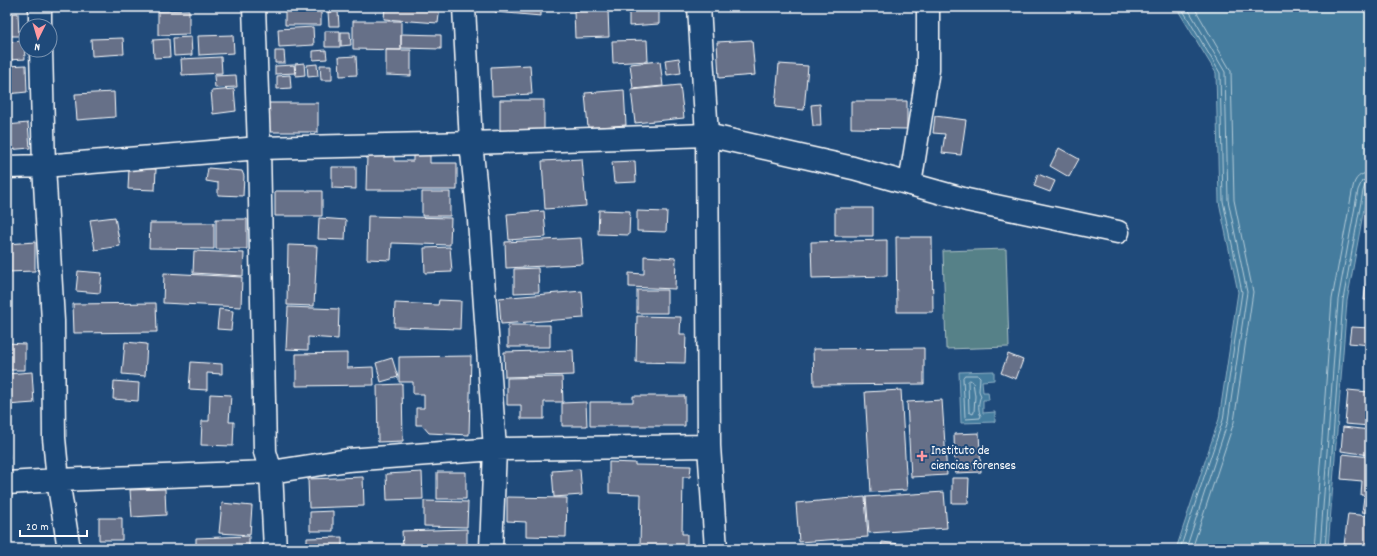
<svg xmlns="http://www.w3.org/2000/svg" width="1377" height="556" viewBox="0 0 1377 556" font-family="Dekko,sans-serif">
	<rect width="100%" height="100%" fill="#1f4a7a"/>
	<filter id="ink" filterUnits="userSpaceOnUse"><feTurbulence type="fractalNoise" baseFrequency=".025" numOctaves="2"/><feDisplacementMap in="SourceGraphic" scale="8" xChannelSelector="R" yChannelSelector="G"/><feConvolveMatrix kernelMatrix="1 2 1 2 8 2 1 2 1" color-interpolation-filters="sRGB"/></filter>
	<g filter="url(#ink)">
		<path fill="#578188" stroke="#abc0c4" d="M1006 249 1009 347 946 349 943 251Z"/>
		<path fill="#447c9e" stroke="#8fb0c5" d="M1176 7H1370V182L1367 192 1347 301 1328 549H1176L1219 419 1238 292 1219 202 1216 73Z
			M994 371V380L982 381 983 392H988L989 400H983V413L995 412V422L961 423 959 372Z"/>
		<g fill="none" stroke-linecap="round" stroke-linejoin="round">
			<path stroke="#b4cbd8" stroke-width="1" d="M965 375H978L980 377 979 391 981 396C978 402 978 411 981 416L980 418 966 419 965 417 963 378Z
				M970 380 973 382 975 396 974 412 973 414 969 412 968 382Z
				M1180 549 1223 420 1242 292 1223 201 1220 73 1181 7
				M1186 549 1228 421 1247 292 1228 200 1225 72 1187 7
				M1192 549 1234 422 1253 292 1234 200 1231 71 1194 7
				M1314 549 1332 299 1353 187C1355 178 1360 173 1370 173
				M1320 549 1338 300 1358 190 1362 181 1370 179
				M1325 549 1343 300 1363 191 1365 185 1370 184"/>
		</g>
		<path fill="#666f88" stroke="#fff" d="M285 7H321V25H285Z
			M385 7H440L438 23 384 19Z
			M495 7H541V16L495 12Z
			M573 7H630L573 9Z
			M189 10V34L158 35V11Z
			M608 10 609 37 575 38 574 11Z
			M659 10V24L629 26V11Z
			M338 11 339 26H329L328 12Z
			M18 13 19 36H7V14Z
			M353 21H401V50L353 49Z
			M313 27 314 45 279 47 278 29Z
			M325 31H340V47H325Z
			M341 32H350L351 45 341 46Z
			M401 34 441 35V49L401 48Z
			M233 35 234 53 199 55 198 36Z
			M191 37 192 55 174 56 173 38Z
			M123 38 124 54 92 56 91 39Z
			M169 39 170 57 154 58 153 40Z
			M647 40 648 61 613 63 612 41Z
			M752 40 755 75 719 78 717 42Z
			M24 41 25 59 7 60V42Z
			M326 50 327 59 313 60V51Z
			M386 50H411V76L386 75Z
			M275 51H284L285 63H275Z
			M356 56 357 75 340 76 339 57Z
			M221 57 222 73 182 75 181 59Z
			M679 58 681 73 667 75 665 60Z
			M660 61 663 86 633 89 630 64Z
			M304 63 305 75 296 76 295 64Z
			M317 64 318 76 308 77 307 65Z
			M779 64 808 66 804 110 775 107Z
			M26 65 27 92 7 94V66Z
			M294 65 295 73 275 74V66Z
			M320 65H332V80H321Z
			M530 65 532 94 492 96 491 67Z
			M236 75 237 87 215 88 214 76Z
			M290 75 291 88 277 89V76Z
			M680 85 684 118 635 123 631 90Z
			M234 89 236 111 213 114 211 91Z
			M624 90 626 125 588 128 585 93Z
			M114 92 115 117 77 120 75 94Z
			M500 100H544V131H500Z
			M851 101H907V129L851 128Z
			M268 103H318V132H268Z
			M820 104 821 126H813L811 105Z
			M935 116 966 120 961 155 942 153 945 134 933 133Z
			M28 123 30 148 7 150V125Z
			M1059 148 1079 159 1069 177 1050 166Z
			M413 154H430V163H457V190H366L367 155H394V161H413Z
			M582 159 586 206 545 209 542 161Z
			M635 161 636 182 614 183 612 162Z
			M332 167H356V189L332 188Z
			M129 168 156 169 155 190 128 189Z
			M208 168 242 171 244 176 243 196 218 195V183L206 181Z
			M1038 174 1055 181 1050 192 1034 186Z
			M275 191H322V216H275Z
			M422 192H450V216H422Z
			M835 208H873V236H835Z
			M599 210 630 211 629 235 598 234Z
			M544 211 546 237 509 240 507 214Z
			M637 211 667 212 666 232 637 231Z
			M368 216 451 218 450 245 392 243 391 260 367 259Z
			M115 217 120 246 95 250 90 220Z
			M319 218 346 220 345 240 318 239Z
			M216 219H247V249H216Z
			M150 223H214V249L149 248Z
			M896 237H932L933 312H897Z
			M581 238 583 264 506 268 505 242Z
			M887 240V276L812 278 811 242Z
			M35 242V271L7 272V244Z
			M288 245 317 246 314 306 287 305Z
			M450 247 452 272 425 273 424 248Z
			M194 251 244 253 243 276 193 273Z
			M644 256 676 258 675 289 629 287V273L644 274Z
			M538 268 539 292 514 293V269Z
			M78 271 102 273 100 293 76 291Z
			M164 273 242 277 241 307 163 303Z
			M1366 283H1370V300H1364Z
			M637 290H667V313H637Z
			M582 291 584 318 501 324 499 298Z
			M439 300 461 301 460 329 394 327 395 303 438 305Z
			M156 303 157 332 74 333 73 304Z
			M288 307 339 309 338 339 308 337V350L286 349Z
			M219 309 233 311 231 330 217 329Z
			M637 316 681 317 680 334H686L685 363 636 362Z
			M508 325H550V347H508Z
			M1351 327 1370 328V345L1349 343Z
			M125 342 147 344 145 376 122 374Z
			M7 343 25 344V370H7Z
			M924 348V384L814 385 813 349Z
			M573 350 574 375 505 377 504 352Z
			M347 353V368L373 367 374 385 296 386V354Z
			M1008 354 1023 360 1016 379 1001 373Z
			M471 356 469 435 429 433 422 425H416V408H424V394H413V382H399V357Z
			M392 358 398 377 381 382 376 363Z
			M191 362 222 364V374L207 373V390L189 389Z
			M1369 364H1370V389H1367Z
			M32 372 34 403 7 405V374Z
			M562 377 563 402H544V419H521V405H507V378Z
			M114 381 139 383 138 401 113 399Z
			M402 384 403 441 378 442 377 385Z
			M901 390 907 490 871 492 865 392Z
			M1348 390 1369 392 1367 408H1370V426L1345 424Z
			M210 394 231 395 229 422H234L233 446 201 445 202 421H209Z
			M633 396H685V426H590V402H633Z
			M942 400 947 475 911 477 907 402Z
			M586 402 587 426H562V403Z
			M1343 427 1370 430V455L1341 451Z
			M7 431 9 459H7Z
			M979 433 981 472 955 473 954 434Z
			M1343 454 1370 457V496L1361 495 1362 481 1341 479Z
			M609 462 635 463V465L691 466 690 477H683L682 534H687V547H640L641 494 609 493Z
			M580 469 582 495 554 497 552 471Z
			M422 472 423 499 387 500 386 474Z
			M437 472H466V499H437Z
			M363 477 364 506 309 508 308 479Z
			M952 478H969L968 503H952Z
			M165 489 166 515 132 517 130 490Z
			M944 492 947 528 869 533 866 497Z
			M507 497 567 498 566 537 526 536V522L507 521Z
			M865 497 868 537 799 542 796 503Z
			M1364 497 1370 498V513L1362 512Z
			M424 501 468 502 467 527 424 526Z
			M222 503 252 506 250 535 219 533Z
			M333 511V531H310V512Z
			M1348 514 1370 516V548L1344 545Z
			M99 518H122V540H99Z
			M467 529V549H403L402 531Z
			M249 536V549H196V538Z
			M342 537V549H307V538Z
			M882 542 909 545 908 549H881Z
			M1332 546 1354 549H1332Z
			M626 548 698 549H626Z"/>
		<g fill="none" stroke-linecap="round" stroke-linejoin="round">
			<g stroke="#fff" stroke-width="25">
				<path id="minor" d="M40 7V26
					M254 7 259 148 265 452 271 472 275 549
					M699 7 707 135 709 446 716 549
					M41 50 44 166 53 321 54 438 58 480 69 549
					M7 167 44 166 259 148 471 143 479 220 495 449 491 549
					M910 184 928 70V7
					M7 483 58 480 271 472 348 460 495 449 709 446"/>
			</g>
			<g stroke="#fff" stroke-width="25">
				<path id="tertiary" d="M464 7 471 143 707 135 853 168 967 200 1118 232"/>
			</g>
			<use href="#minor" stroke="#1f4a7a" stroke-width="22"/>
			<use href="#tertiary" stroke="#1f4a7a" stroke-width="22"/>
		</g>
	</g>
	<path fill="#ff9aa2" stroke="#1f4a7a" stroke-width="1.5" d="M920 450h4v4h4v4h-4v4h-4v-4h-4v-4h4z"/>
	<g text-anchor="middle" stroke-width="4" stroke-linejoin="round" paint-order="stroke">
		<g font-size="13" fill="#fff" stroke="#1f4a7a" text-anchor="start">
			<text x="931" y="454">Instituto de<tspan x="931" dy="15">ciencias forenses</tspan></text>
		</g>
	</g>
	<rect width="1377" height="556" fill="none" stroke="#1f4a7a" stroke-width="24"/>
	<rect x="12" y="12" width="1353" height="532" fill="none" stroke="#fff" stroke-width="1.5" filter="url(#ink)"/>
	<g transform="translate(38 38) rotate(185)"><circle r="19" fill="#1f4a7a" stroke="#7992af"/>
	<path d="M0-3L7 15L0 10L-7 15Z" fill="#ff9aa2"/>
	<text y="-6" font-size="11" font-weight="bold" text-anchor="middle" fill="#ffffff">N</text>
	</g>
	<path d="M20 530v6h67v-6" fill="none" stroke="#ffffff" stroke-width="2"/>
	<text x="26" y="530" font-size="12" fill="#ffffff" stroke="#1f4a7a" stroke-width="3" paint-order="stroke">20 m</text>
</svg>
